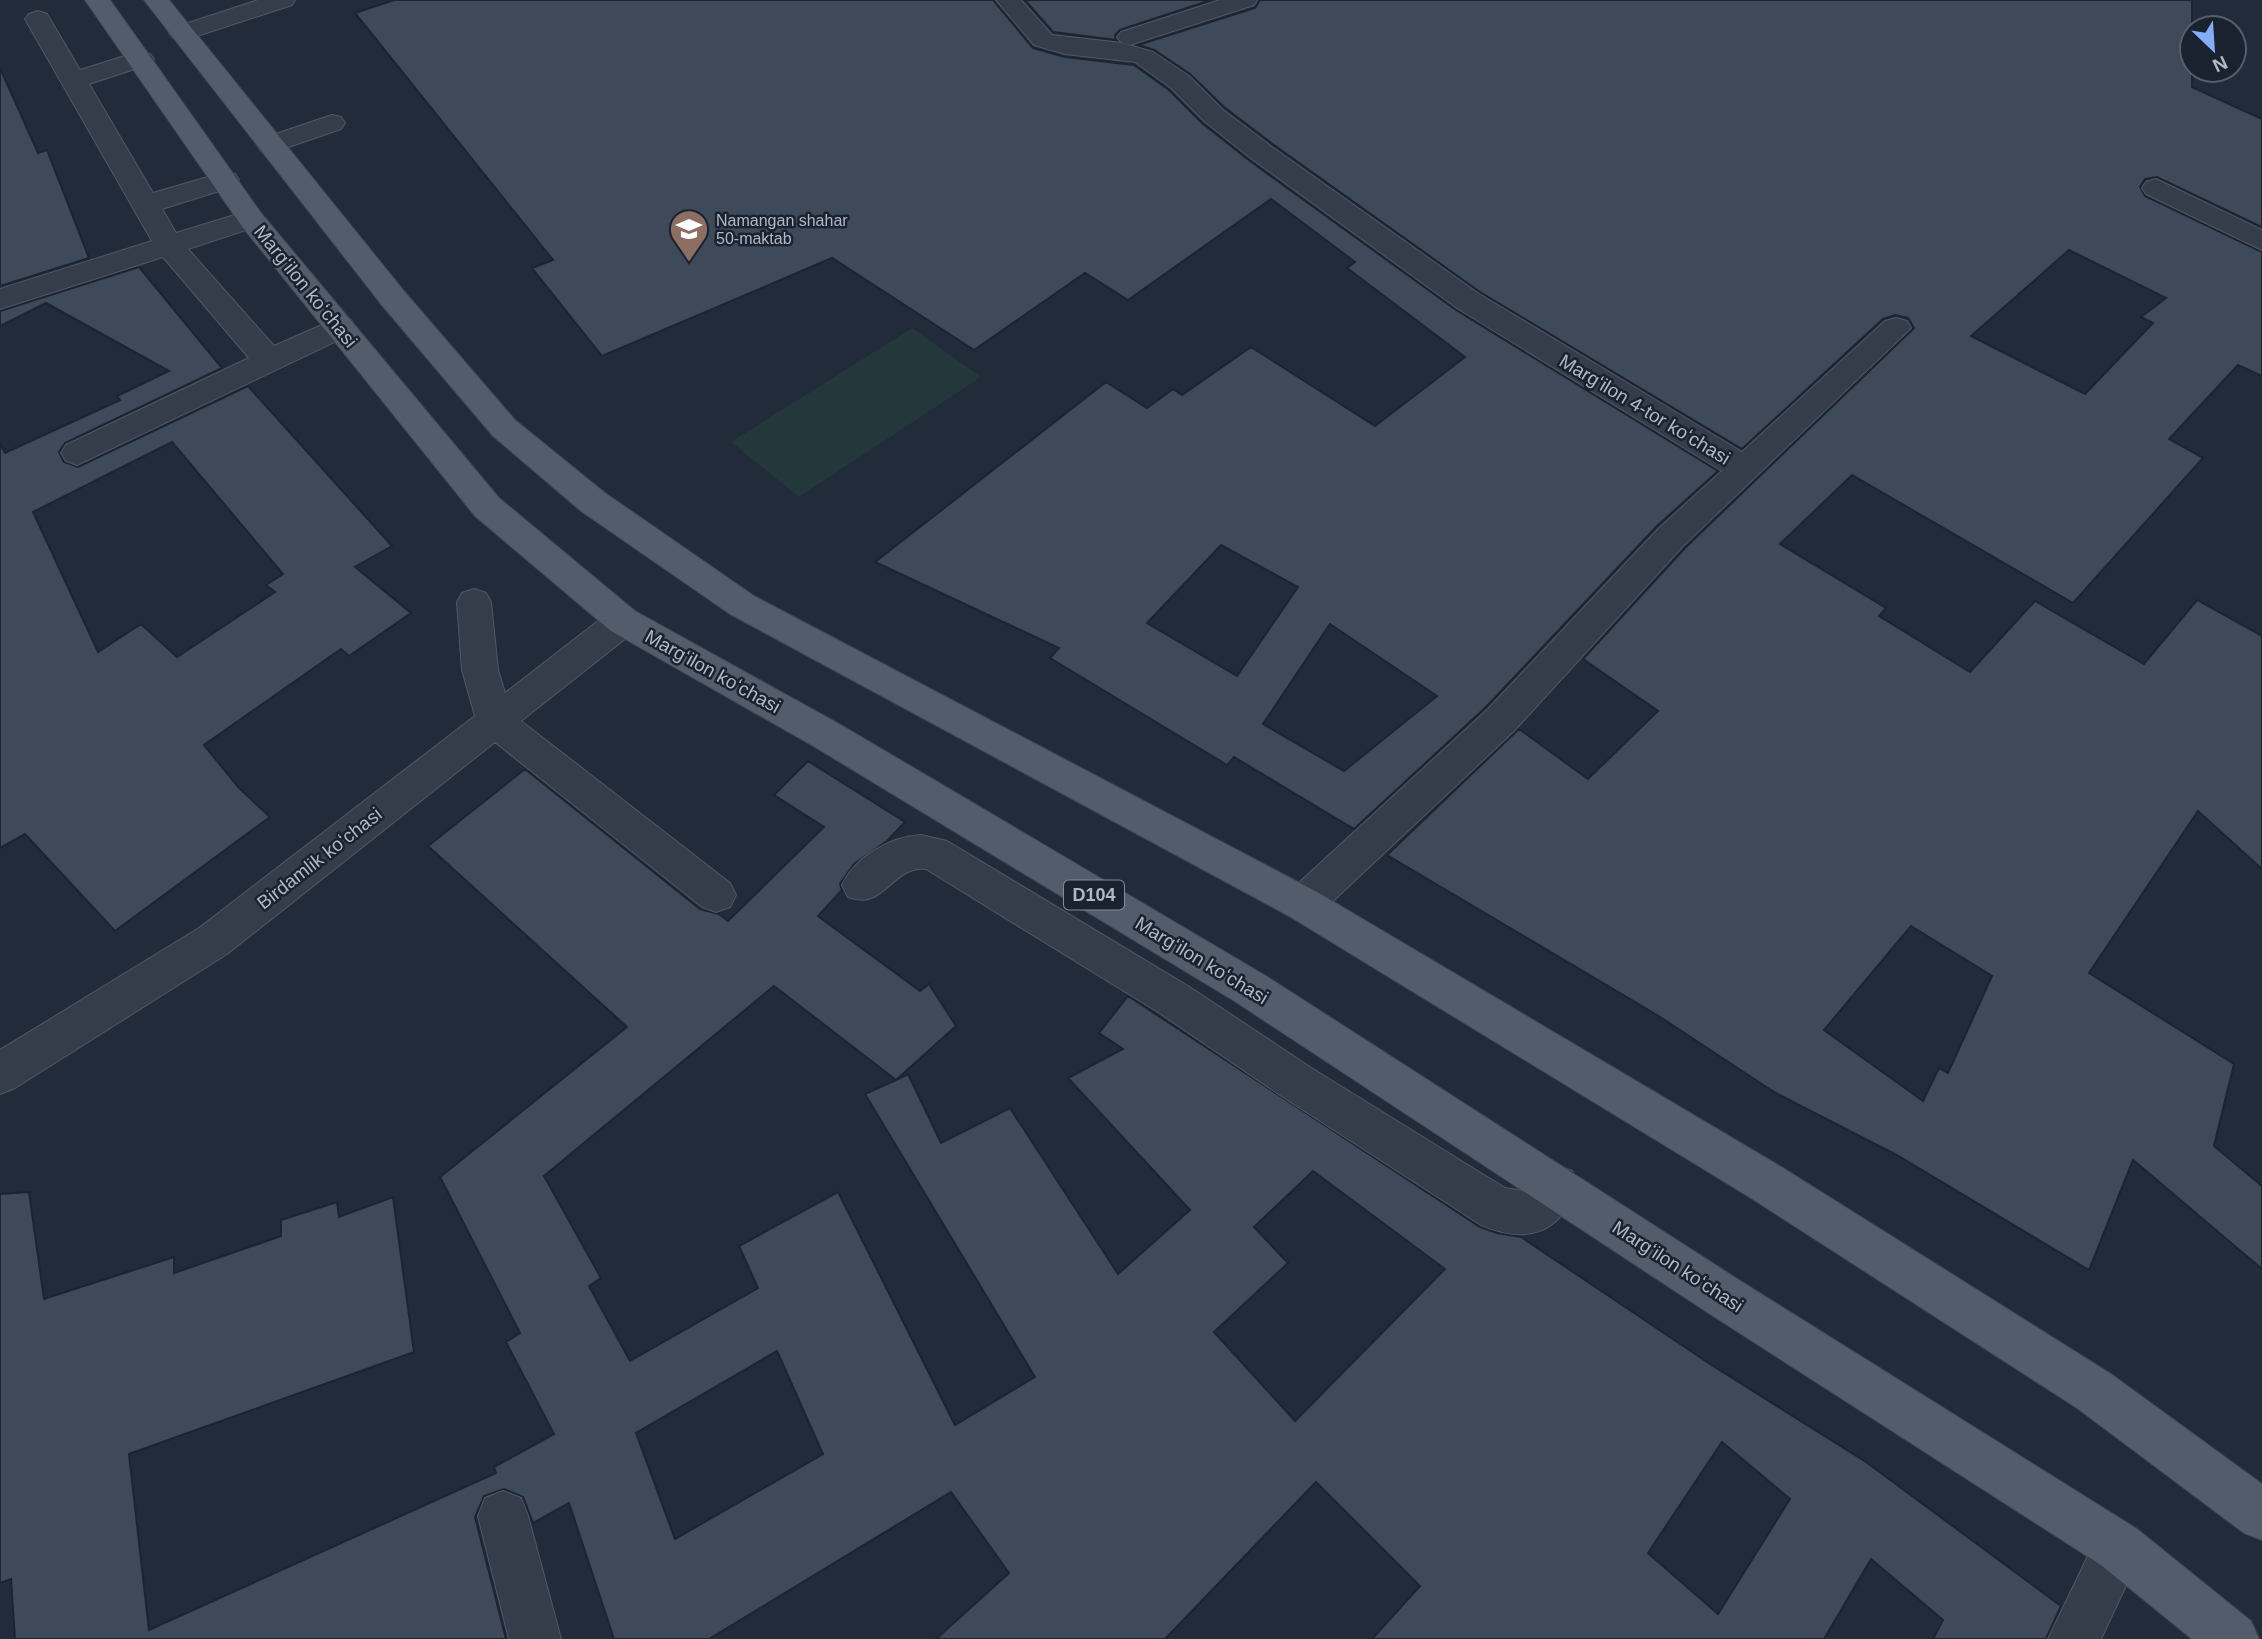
<svg xmlns="http://www.w3.org/2000/svg" width="2262" height="1639" viewBox="0 0 2262 1639" font-family="Helvetica,sans-serif">
	<rect width="100%" height="100%" fill="#222b3a"/>
	<path fill="#24383b" d="M912 328 981 377 799 497 731 442Z"/>
	<path fill="#3e4959" stroke="#1d2431" stroke-width="2" fill-rule="evenodd" d="M394 0H993L1033 48 1065 57 1134 65 1169 90 1202 123 1250 161 1456 310 1718 471 1657 526 1486 707 1354 829 1234 757 1227 765 1050 658 1059 648 875 562 1106 382 1147 408 1173 389 1182 395 1251 347 1375 426 1465 357 1347 268 1355 262 1271 199 1128 300 1085 273 974 350 832 258 602 356 532 268 553 260 355 13ZM1221 545 1298 587 1237 676 1147 623ZM1330 624 1437 696 1344 771 1263 724Z
		M1025 0H1211L1120 30 1115 35 1116 40 1053 32Z
		M1260 0H2192V87L2262 119V227L2157 177 2145 179 2140 187 2145 196 2262 252V376L2238 365 2169 439 2203 458 2073 603 1852 475 1780 544 1886 608 1879 616 1970 672 2035 601 2144 664 2197 600 2262 636V869L2198 811 2089 973 2234 1064 2214 1146 2262 1186V1269L2133 1160 2089 1270 1897 1155 1774 1092 1657 1015 1387 855 1519 729 1588 779 1658 711 1583 659 1685 548 1914 328 1908 318 1895 315 1883 319 1742 449 1480 292 1274 145 1224 107 1190 74 1154 50 1138 45 1255 8ZM2069 250 2166 298 2141 317 2153 323 2085 394 1971 336ZM1911 926 1992 976 1948 1073 1939 1068 1923 1101 1824 1030Z
		M0 68 38 153 47 150 89 258 0 286Z
		M139 267 222 368 65 443 59 452 64 462 78 467 248 386 392 546 355 567 411 613 349 656 341 649 204 745 239 788 270 817 115 931 25 834 0 848V443L5 453 120 400 117 396 169 371 46 303 0 326V311ZM172 442 283 574 266 585 275 592 177 657 141 624 98 652 33 512Z
		M808 761 905 822 887 841 854 864 840 884 842 890 818 916 920 991 929 984 956 1026 896 1080 908 1074 941 1143 1010 1108 1118 1274 1190 1210 1068 1078 1123 1049 1099 1033 1128 996 1480 1227 1497 1233 1521 1237 1710 1364 1866 1462 2061 1606 2046 1639H1933L1943 1620 1871 1559 1824 1639H1372L1420 1586 1316 1482 1165 1639H936L1009 1573 951 1492 709 1639H614L569 1503 533 1523 523 1497 504 1489 484 1496 475 1517 506 1639H15L11 1579 0 1583V1194L29 1192 44 1299 174 1257V1273L281 1236V1220L337 1202 339 1217 393 1197 414 1352 129 1454 149 1630 496 1473 494 1467 554 1434 506 1342 520 1333 440 1177 627 1027 428 846 525 769 700 909 719 914 728 921 824 827 774 795ZM774 986 896 1080 865 1094 1035 1377 955 1425 838 1192 739 1246 758 1288 630 1361 589 1286 601 1278 544 1176ZM1313 1171 1445 1269 1295 1421 1214 1332 1288 1263 1254 1227ZM777 1351 823 1454 675 1539 636 1433ZM1722 1442 1790 1499 1718 1614 1648 1553Z"/>
	<g fill="none" stroke-linecap="round" stroke-linejoin="round">
		<g stroke="#505865" stroke-width="2">
			<path id="minor" d="M258 0H295L292 5 191 38 182 41 173 38 169 33 173 28Z
				M996 0H1021L1052 35 1122 43 1153 52 1189 76 1222 109 1272 147 1479 294 1742 452 1885 321 1896 318 1907 321 1911 328 1683 546 1514 731 1317 916 1303 922 1289 916 1283 904 1289 892 1488 709 1659 528 1722 471 1457 308 1252 159 1204 121 1171 88 1135 62 1065 54 1034 45Z
				M1220 0H1257L1254 5 1139 42 1130 45 1121 42 1117 37 1121 32Z
				M38 11 47 14 80 70 141 51 150 54 154 59 150 64 89 84 153 193 225 172 235 174 239 180 235 186 162 209 176 233 251 210 261 213 265 219 261 225 188 249 274 346 340 317 351 320 355 327 351 334 77 465 66 461 61 453 66 445 249 358 163 257 0 309V289L152 241 25 19 29 14Z
				M332 115 341 117 345 123 341 129 271 153 261 151 257 145 261 139Z
				M2156 179 2262 230V250L2146 194 2142 188 2146 182Z
				M474 589 486 593 491 602 498 670 505 693 611 611 623 607 635 611 641 621 635 631 521 721 730 883 736 895 730 907 716 912 702 907 495 742 227 954 15 1088 0 1094V1050L199 928 475 716 462 670 457 602 462 593Z
				M921 835 947 841 1188 986 1313 1069 1505 1188 1524 1191 1540 1171 1556 1165 1572 1171 1578 1187C1558 1235 1527 1244 1481 1225L1283 1097 1158 1012 926 869C890 866 886 911 848 897L842 885C856 856 890 837 921 835Z
				M503 1491 521 1498 528 1516 561 1639H509L478 1516 485 1498Z
				M2119 1522 2137 1529 2144 1547 2101 1639H2048L2101 1529Z"/>
		</g>
		<g stroke="#3f4653" stroke-width="2">
			<path id="major" d="M85 0H110L261 213 499 498 635 611 841 725 1266 976 1742 1282 2137 1529 2251 1621 2259 1639H2192L2101 1565 1710 1314 1236 1002 815 747 611 631 475 516 241 225Z
				M144 0H169L403 290 515 420 605 493 754 596 1317 892 1783 1168 2111 1374 2262 1484V1540L2244 1533 2077 1408 1751 1198 1289 916 730 614 581 511 493 436 381 304Z"/>
		</g>
		<use href="#minor" fill="#353d4a" fill-rule="evenodd"/>
		<use href="#major" fill="#535c6a" fill-rule="evenodd"/>
	</g>
	<defs>
		<g id="school-pin" transform="scale(2.0125)"><path d="M0 17L-7.5 6A9.5 9.5 0 1 1 7.5 6Z" fill="#8d6e63" stroke="#1b222f"/><path d="M0-5L7-2L0 1L-7-2ZM-4 1L0 2.5L4 1V4Q0 6-4 4Z" fill="#fff"/></g>
	</defs>
	<g fill-rule="evenodd">
		<use href="#school-pin" x="689" y="229"/>
	</g>
	<g text-anchor="middle" stroke-width="5" stroke-linejoin="round" paint-order="stroke">
		<g font-size="16" fill="#b0b8c6" stroke="#1b222f" text-anchor="start">
			<text x="716" y="226">Namangan shahar<tspan x="716" dy="18">50-maktab</tspan></text>
		</g>
		<rect fill="#1b222f" stroke="#838b99" stroke-width="2" x="1064" y="880.5" width="60" height="29" rx="5"/>
		<g font-size="18" font-weight="bold" fill="#b0b8c6">
			<text x="1094" y="901">D104</text>
		</g>
		<g font-size="19" fill="#b0b8c6" stroke="#1b222f">
			<text transform="translate(306 286) rotate(51)" y="7">Margʻilon koʻchasi</text>
			<text transform="translate(1645 409) rotate(31)" y="7">Margʻilon 4-tor koʻchasi</text>
			<text transform="translate(713 671) rotate(29)" y="7">Margʻilon koʻchasi</text>
			<text transform="translate(319 858) rotate(-38)" y="7">Birdamlik koʻchasi</text>
			<text transform="translate(1202 960) rotate(31)" y="7">Margʻilon koʻchasi</text>
			<text transform="translate(1678 1266) rotate(33)" y="7">Margʻilon koʻchasi</text>
		</g>
	</g>
	<g transform="translate(2213 49) rotate(155)"><circle r="33" fill="#1b222f" stroke="#575e6b" stroke-width="2"/>
	<path d="M0-5L12 26L0 18L-12 26Z" fill="#84adf8"/>
	<text y="-10" font-size="19" font-weight="bold" text-anchor="middle" fill="#b0b8c6">N</text>
	</g>
</svg>
